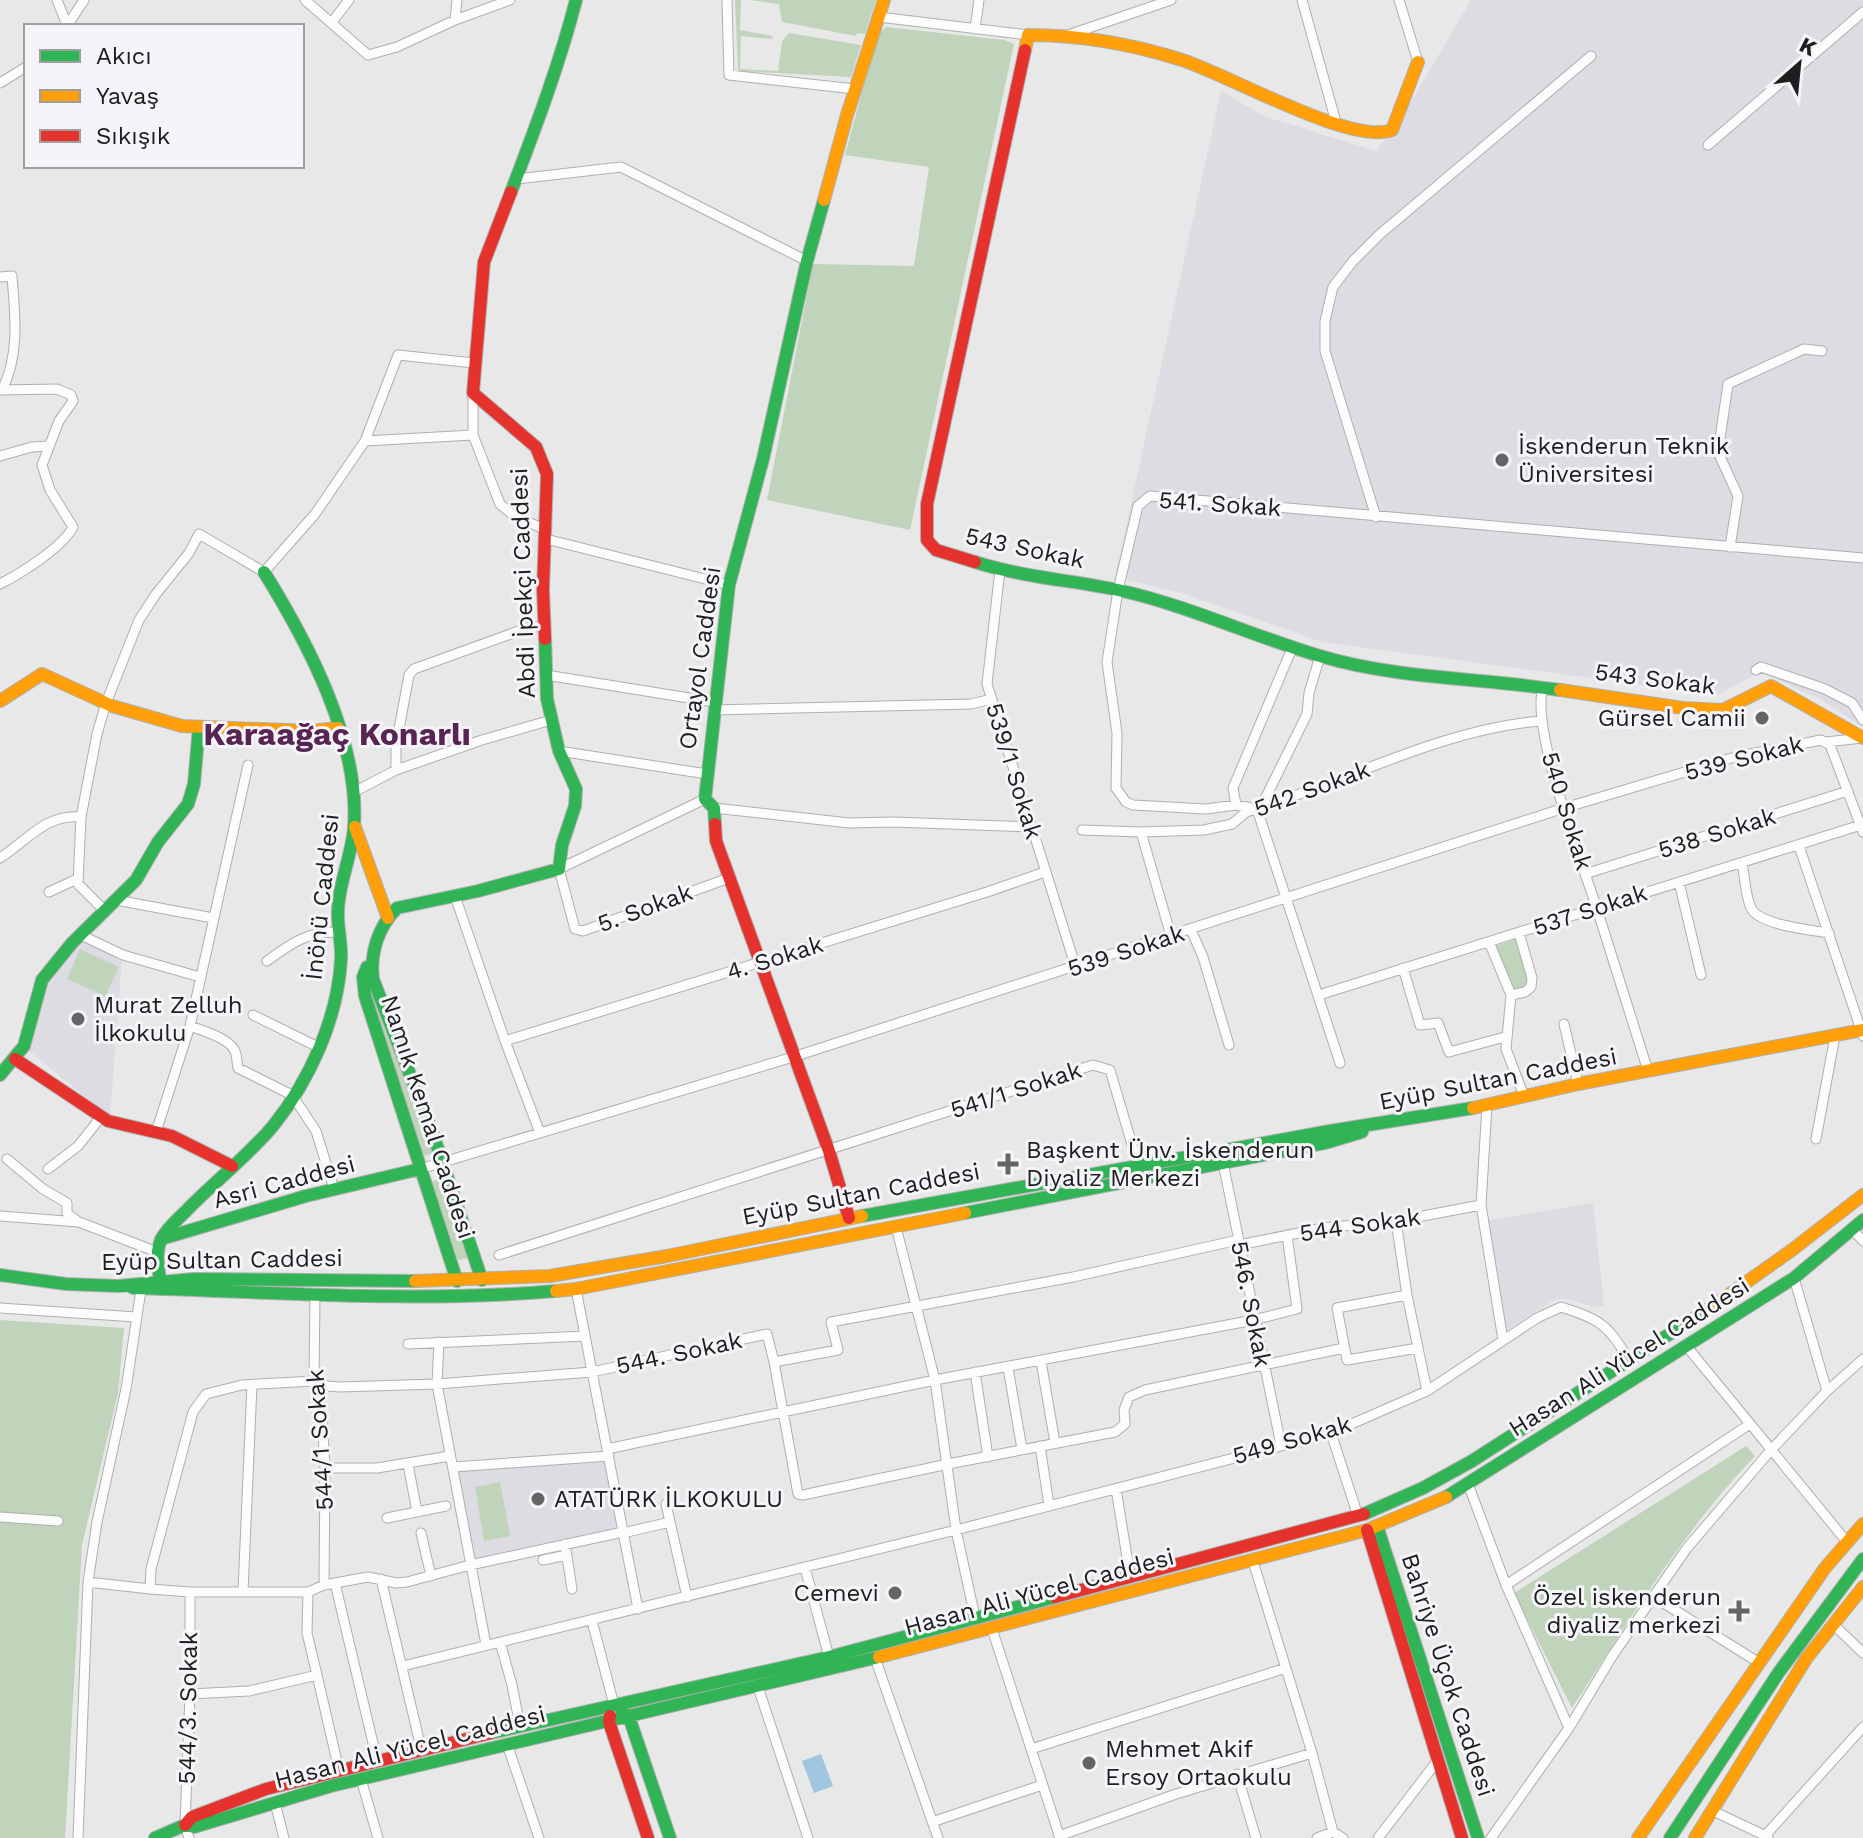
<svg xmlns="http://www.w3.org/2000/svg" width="1863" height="1838" viewBox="0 0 1863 1838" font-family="'Work Sans',sans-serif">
	<rect width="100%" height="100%" fill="#e8e8e9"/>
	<path fill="#dddce3" d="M1471 0H1863V727L1820 699 1760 672 1717 695 1322 642 1185 594 1115 577 1221 91 1264 116 1376 151 1405 112Z
		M83 940 122 958 110 1117 29 1051 47 987Z
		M1593 1203 1604 1305 1594 1307 1568 1299H1556L1505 1331 1484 1221Z
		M609 1456 623 1532 470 1565 453 1467Z"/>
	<path fill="#bfd4ba" d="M735 0H741L740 30 772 36 773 39 741 36 740 69 778 71 782 41 789 33 861 45 851 77 738 71Z
		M750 0H876L865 34 857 33 856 36 782 22 779 4Z
		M886 27 1004 40 1014 44 910 530 767 500 813 264 914 266 929 167 845 155 877 36Z
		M1518 939 1529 979 1525 989 1513 992 1495 946Z
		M80 949 119 967 105 996 67 979Z
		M372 986 433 1153 422 1157 369 988Z
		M441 1178 470 1258 458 1260 431 1182Z
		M0 1320 124 1328 118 1393 82 1545 65 1838H0Z
		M1746 1446 1755 1456C1682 1532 1629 1621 1572 1708L1514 1593Z
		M500 1482 510 1536 484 1541 475 1487Z"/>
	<path fill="#a0c6e2" d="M821 1754 833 1786 814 1793 802 1761Z"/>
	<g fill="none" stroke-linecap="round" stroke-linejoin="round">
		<g stroke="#afafb0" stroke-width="11">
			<path id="street" d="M57 0 67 25
				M305 0 368 55 397 47 455 20
				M457 0 455 20 510 0
				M727 0 729 75 855 89
				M1302 0 1336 122
				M1399 0 1418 62
				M879 17 1028 35
				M332 22 349 0
				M67 26 84 0
				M975 29 979 0
				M1068 35 1171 0
				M0 83 26 67
				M1708 145 1863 12
				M517 179 621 167 807 261
				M0 277 12 276C15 314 20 355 2 390
				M0 390 57 389 71 395 73 401 59 421 42 465 50 490 73 527C63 547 20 574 0 584
				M473 393V435L500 504 513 515 546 530
				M365 441 473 435
				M0 456 32 447 48 446
				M1376 517 1325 351V321L1333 287 1353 261 1379 235 1591 56
				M546 539 729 585
				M1730 547 1738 496 1718 452 1728 384 1804 349 1822 351
				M1000 570 987 684 1076 968
				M1756 670 1761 667 1825 689 1852 703 1863 720
				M546 675 714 702
				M1543 687C1530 730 1583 864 1598 912 1615 965 1631 1018 1648 1071
				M713 710 971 704 992 699
				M1826 742 1862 738
				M559 751 707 774
				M396 770V745L409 675 414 669 527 628 543 626
				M352 793 396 770 482 740 551 720
				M705 799 559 869 575 929 583 931 729 878
				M1236 805 1233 788 1293 646
				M1261 807 1307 714 1309 693 1320 656
				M714 808 849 823 893 822 1031 827
				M1082 830 1141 832 1204 830 1232 824 1246 812C1342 784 1440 729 1541 721
				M1141 832 1171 936
				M1799 846 1863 1036
				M0 858C27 841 46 813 81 817
				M1742 863C1745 877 1745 895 1751 908 1759 925 1811 930 1829 933
				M1585 874 1848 791
				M1679 882 1701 975
				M49 892 77 879
				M455 896 505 1041 540 1133
				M116 900 213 918
				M105 911 78 884 81 817 97 734 106 703 139 620 156 594 189 553 199 534 264 572 315 514 365 441 398 355 474 363
				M1191 930 1203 957 1229 1045
				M81 935 123 955 200 977
				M1489 942 1511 995 1506 1049 1524 1096
				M267 961C290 944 308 931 338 932
				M1403 968 1420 1025 1438 1023 1449 1052 1505 1037
				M1319 995 1861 825
				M1511 995 1525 992 1531 987 1532 978 1519 933
				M253 1015 318 1047
				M1564 1024 1578 1084
				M190 1026C203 1031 233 1039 236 1054 237 1059 237 1064 238 1068L292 1095 316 1131 334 1189
				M505 1041 987 892 1045 872
				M1340 1063 1257 809 1236 805 1206 809 1133 805 1126 802 1116 788 1117 733 1107 662 1118 590 1138 506 1150 496 1863 558
				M1487 1105 1481 1205 1503 1340
				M156 1132 190 1026 248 765
				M1816 1139 1835 1036
				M7 1159 43 1189 67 1203V1213L76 1220
				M1223 1163 1281 1445
				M48 1169 78 1146 101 1117
				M420 1169 793 1057 1564 808 1735 757 1821 740 1830 745 1863 832
				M0 1216 79 1222 157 1252
				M1396 1221 1407 1295 1427 1391
				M896 1227 935 1380 956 1530 975 1617
				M1852 1229 1863 1241
				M1238 1240 1073 1277 831 1322 838 1350 774 1362 798 1494 803 1495 948 1464 1115 1432 1125 1424 1124 1410 1129 1397 1145 1390 1344 1348
				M1239 1245 1323 1228 1396 1221 1481 1205
				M499 1255 1093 1065 1110 1070 1138 1165
				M1794 1278 1827 1391
				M576 1289 638 1609
				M315 1294 314 1381 321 1401 325 1468 324 1585
				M1407 1295 1337 1308 1347 1360 1418 1348
				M0 1308 136 1317
				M439 1342 437 1384 486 1645
				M408 1344 585 1336
				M1688 1348 1847 1542
				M1041 1361 1055 1443
				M1008 1368 1022 1449
				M975 1372 988 1457
				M1331 1433 1358 1516
				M1040 1446 1049 1505
				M607 1449 935 1380 1254 1320 1297 1309 1287 1235
				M408 1464 417 1512
				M453 1467 609 1456
				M325 1468H377L450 1456
				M1468 1484 1506 1585 1569 1728
				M1116 1489 1130 1575
				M666 1504 687 1597
				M0 1517 58 1521
				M387 1518 446 1506
				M623 1532 470 1565 407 1582 396 1583 368 1577 324 1585 308 1592H190L150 1589 151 1569 193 1412 206 1394 242 1385 314 1381 327 1386 340 1387 437 1384 592 1372 767 1334 774 1362
				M421 1533 431 1576
				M623 1533 670 1522
				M565 1544 572 1589
				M1252 1558 1312 1753 1333 1832 1343 1838
				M543 1560 567 1555
				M805 1568 829 1657
				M381 1579 421 1748
				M88 1582 150 1589
				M335 1583 377 1760
				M1506 1585 1750 1424
				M243 1591 252 1385
				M308 1592 307 1633 317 1675
				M1654 1597 1758 1662
				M592 1621 614 1705
				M1833 1624 1863 1653
				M992 1629 1060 1838
				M500 1642 512 1685 520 1726
				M875 1658 938 1838
				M403 1666 956 1530 1331 1433 1427 1391 1537 1318 1561 1307C1602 1320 1608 1325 1630 1362
				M758 1687 808 1838
				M190 1694 249 1691 317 1675 339 1770
				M507 1744 539 1838
				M1031 1749 1286 1668
				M1237 1774 1256 1838
				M361 1779 378 1838
				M275 1803 284 1838
				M1713 1811 1768 1837
				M932 1822 1042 1785
				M1059 1836 1176 1794 1312 1753
				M78 1838 88 1582 97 1522 126 1389 141 1290
				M189 1838 185 1825 190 1694V1592
				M1317 1838 1333 1832
				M1378 1838 1438 1760
				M1491 1838 1569 1728 1613 1655 1687 1548 1771 1450 1827 1391 1863 1359
				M1763 1838 1863 1727"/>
		</g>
		<g stroke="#afafb0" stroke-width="14">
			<path id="fast" d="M511 192C535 129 559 66 576 0
				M975 562C1022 577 1070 580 1118 590 1187 605 1252 636 1320 656 1397 679 1481 678 1560 690
				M715 824 714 808 705 799 729 585 763 459 807 261 824 200
				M367 967 363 977 365 996 457 1281
				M0 1075 24 1046 42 980 72 943 136 880 158 842 188 804 194 784 199 727
				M965 1213 1325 1143 1362 1132
				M862 1216 1330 1131 1473 1108
				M161 1239 306 1196 420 1169
				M0 1275 66 1284 118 1286 194 1279 415 1281
				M160 1280C158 1266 155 1251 162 1238 167 1228 178 1219 186 1211 214 1182 247 1157 273 1126 310 1080 338 1018 341 959 342 943 337 927 338 910 339 882 352 855 354 827 360 741 308 643 264 572
				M482 1280 433 1134 373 979C370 953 378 927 397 908L478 891 559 869 562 845 575 806 576 789 559 751 547 699 545 639
				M133 1288C273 1292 416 1303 556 1291
				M1446 1497 1794 1278 1863 1220
				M1364 1514 1423 1488 1472 1461 1710 1308
				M1377 1526 1478 1838
				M622 1712 629 1717 670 1838
				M491 1733 829 1657 1055 1597
				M155 1838 185 1825 194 1827 331 1786 879 1657
				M1670 1838 1779 1672 1863 1559"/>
		</g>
		<g stroke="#afafb0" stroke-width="14">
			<path id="slow" d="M1025 50 1028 35C1078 35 1131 44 1179 59 1226 73 1351 146 1392 130L1418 62
				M824 200 847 115 884 0
				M1560 690 1683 708 1723 710 1771 686 1863 738
				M0 701 42 674 112 706 182 726 310 731 338 728
				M355 827 388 918
				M1473 1108 1578 1084 1863 1030
				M415 1281 550 1276 667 1256 862 1216
				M556 1291 576 1289 965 1213
				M1710 1308 1792 1250 1863 1195
				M879 1657 1367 1530 1446 1497
				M1638 1838 1825 1568 1863 1524
				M1695 1838 1806 1659 1863 1587"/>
		</g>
		<g stroke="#afafb0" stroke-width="14">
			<path id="jam" d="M511 192 484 262 473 393 536 447 547 474 543 590 545 639
				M975 562 936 550 927 540V504L1025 50
				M715 824 716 841 829 1151 849 1218
				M15 1059 108 1121 172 1136 232 1166
				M1367 1530 1462 1838
				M1055 1597 1364 1514
				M610 1716 609 1722 648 1838
				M185 1825 192 1817 266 1789 491 1733"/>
		</g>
		<use href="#street" stroke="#fcfcfc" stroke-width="9"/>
		<use href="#fast" stroke="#30b455" stroke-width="12"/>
		<use href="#slow" stroke="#ff9f0a" stroke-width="12"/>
		<use href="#jam" stroke="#e5322d" stroke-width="12"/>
	</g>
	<g fill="#656566" stroke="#f5f4f8" stroke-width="3">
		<circle cx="1502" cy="460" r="8"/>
		<circle cx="1762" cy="718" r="8"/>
		<circle cx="78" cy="1019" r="8"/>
		<path d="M1004 1152h8v8h8v8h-8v8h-8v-8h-8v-8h8z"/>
		<circle cx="538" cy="1499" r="8"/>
		<circle cx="895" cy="1593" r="8"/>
		<path d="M1735 1599h8v8h8v8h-8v8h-8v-8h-8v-8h8z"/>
		<circle cx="1089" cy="1763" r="8"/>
	</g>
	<g text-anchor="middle" stroke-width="6" stroke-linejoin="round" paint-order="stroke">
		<g font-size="24" fill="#1e1e1f" stroke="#f5f4f8" text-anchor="start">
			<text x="1518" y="454">İskenderun Teknik<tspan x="1518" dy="28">Üniversitesi</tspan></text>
			<text x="1746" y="726" text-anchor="end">Gürsel Camii</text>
			<text x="94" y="1013">Murat Zelluh<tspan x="94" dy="28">İlkokulu</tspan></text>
			<text x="1026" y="1158">Başkent Ünv. İskenderun<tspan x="1026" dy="28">Diyaliz Merkezi</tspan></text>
			<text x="554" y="1507">ATATÜRK İLKOKULU</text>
			<text x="879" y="1601" text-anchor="end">Cemevi</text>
			<text x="1721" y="1605" text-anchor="end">Özel iskenderun<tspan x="1721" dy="28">diyaliz merkezi</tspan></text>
			<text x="1105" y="1757">Mehmet Akif<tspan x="1105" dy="28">Ersoy Ortaokulu</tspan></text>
		</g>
		<g font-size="24" fill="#1e1e1f" stroke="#f5f4f8">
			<text transform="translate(1220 504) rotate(4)" y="8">541. Sokak</text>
			<text transform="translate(1025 548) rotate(12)" y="8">543 Sokak</text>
			<text transform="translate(523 583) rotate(-92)" y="8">Abdi İpekçi Caddesi</text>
			<text transform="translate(700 658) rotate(-82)" y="8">Ortayol Caddesi</text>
			<text transform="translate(1655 679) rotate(7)" y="8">543 Sokak</text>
			<text transform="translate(1744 758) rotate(-14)" y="8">539 Sokak</text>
			<text transform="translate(1014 771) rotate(73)" y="8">539/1 Sokak</text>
			<text transform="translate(1312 789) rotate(-20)" y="8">542 Sokak</text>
			<text transform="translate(1567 811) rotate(73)" y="8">540 Sokak</text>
			<text transform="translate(1717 833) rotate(-17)" y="8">538 Sokak</text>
			<text transform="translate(322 897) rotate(-84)" y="8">İnönü Caddesi</text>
			<text transform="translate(645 908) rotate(-20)" y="8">5. Sokak</text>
			<text transform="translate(1590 910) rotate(-18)" y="8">537 Sokak</text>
			<text transform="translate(1126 951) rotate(-18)" y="8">539 Sokak</text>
			<text transform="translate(775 958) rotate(-17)" y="8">4. Sokak</text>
			<text transform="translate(1498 1079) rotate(-11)" y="8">Eyüp Sultan Caddesi</text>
			<text transform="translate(1016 1090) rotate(-18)" y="8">541/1 Sokak</text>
			<text transform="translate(428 1117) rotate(72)" y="8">Namık Kemal Caddesi</text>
			<text transform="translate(284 1182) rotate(-15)" y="8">Asri Caddesi</text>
			<text transform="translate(861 1194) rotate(-11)" y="8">Eyüp Sultan Caddesi</text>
			<text transform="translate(1360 1225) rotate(-8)" y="8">544 Sokak</text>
			<text transform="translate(222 1260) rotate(-1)" y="8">Eyüp Sultan Caddesi</text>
			<text transform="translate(1251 1304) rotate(79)" y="8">546. Sokak</text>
			<text transform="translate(679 1353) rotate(-12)" y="8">544. Sokak</text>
			<text transform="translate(1629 1357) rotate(-32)" y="8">Hasan Ali Yücel Caddesi</text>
			<text transform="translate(320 1440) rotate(-94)" y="8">544/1 Sokak</text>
			<text transform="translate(1292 1440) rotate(-16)" y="8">549 Sokak</text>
			<text transform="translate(1039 1592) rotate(-15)" y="8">Hasan Ali Yücel Caddesi</text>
			<text transform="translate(1448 1675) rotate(72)" y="8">Bahriye Üçok Caddesi</text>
			<text transform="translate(188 1708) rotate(-89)" y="8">544/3. Sokak</text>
			<text transform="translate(410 1747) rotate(-14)" y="8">Hasan Ali Yücel Caddesi</text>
		</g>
		<g font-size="32" font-weight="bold" fill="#582453" stroke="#f5f4f8">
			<text x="337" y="745">Karaağaç Konarlı</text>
		</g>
	</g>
	<rect x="24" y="24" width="280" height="144" fill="#f5f4f8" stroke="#9f9ea1" stroke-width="2"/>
	<rect x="40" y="50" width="40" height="12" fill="#30b455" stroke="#9f9ea1" stroke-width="2"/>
	<text x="96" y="64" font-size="24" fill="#1e1e1f">Akıcı</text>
	<rect x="40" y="90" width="40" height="12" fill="#ff9f0a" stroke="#9f9ea1" stroke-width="2"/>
	<text x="96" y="104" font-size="24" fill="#1e1e1f">Yavaş</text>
	<rect x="40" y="130" width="40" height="12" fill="#e5322d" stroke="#9f9ea1" stroke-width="2"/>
	<text x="96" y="144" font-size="24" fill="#1e1e1f">Sıkışık</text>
	<g transform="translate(1799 64) rotate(27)" stroke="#f5f4f8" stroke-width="6" paint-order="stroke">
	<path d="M0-6L14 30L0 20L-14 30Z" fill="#1e1e1f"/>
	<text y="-12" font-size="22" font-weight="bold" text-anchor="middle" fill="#1e1e1f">K</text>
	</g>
</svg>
